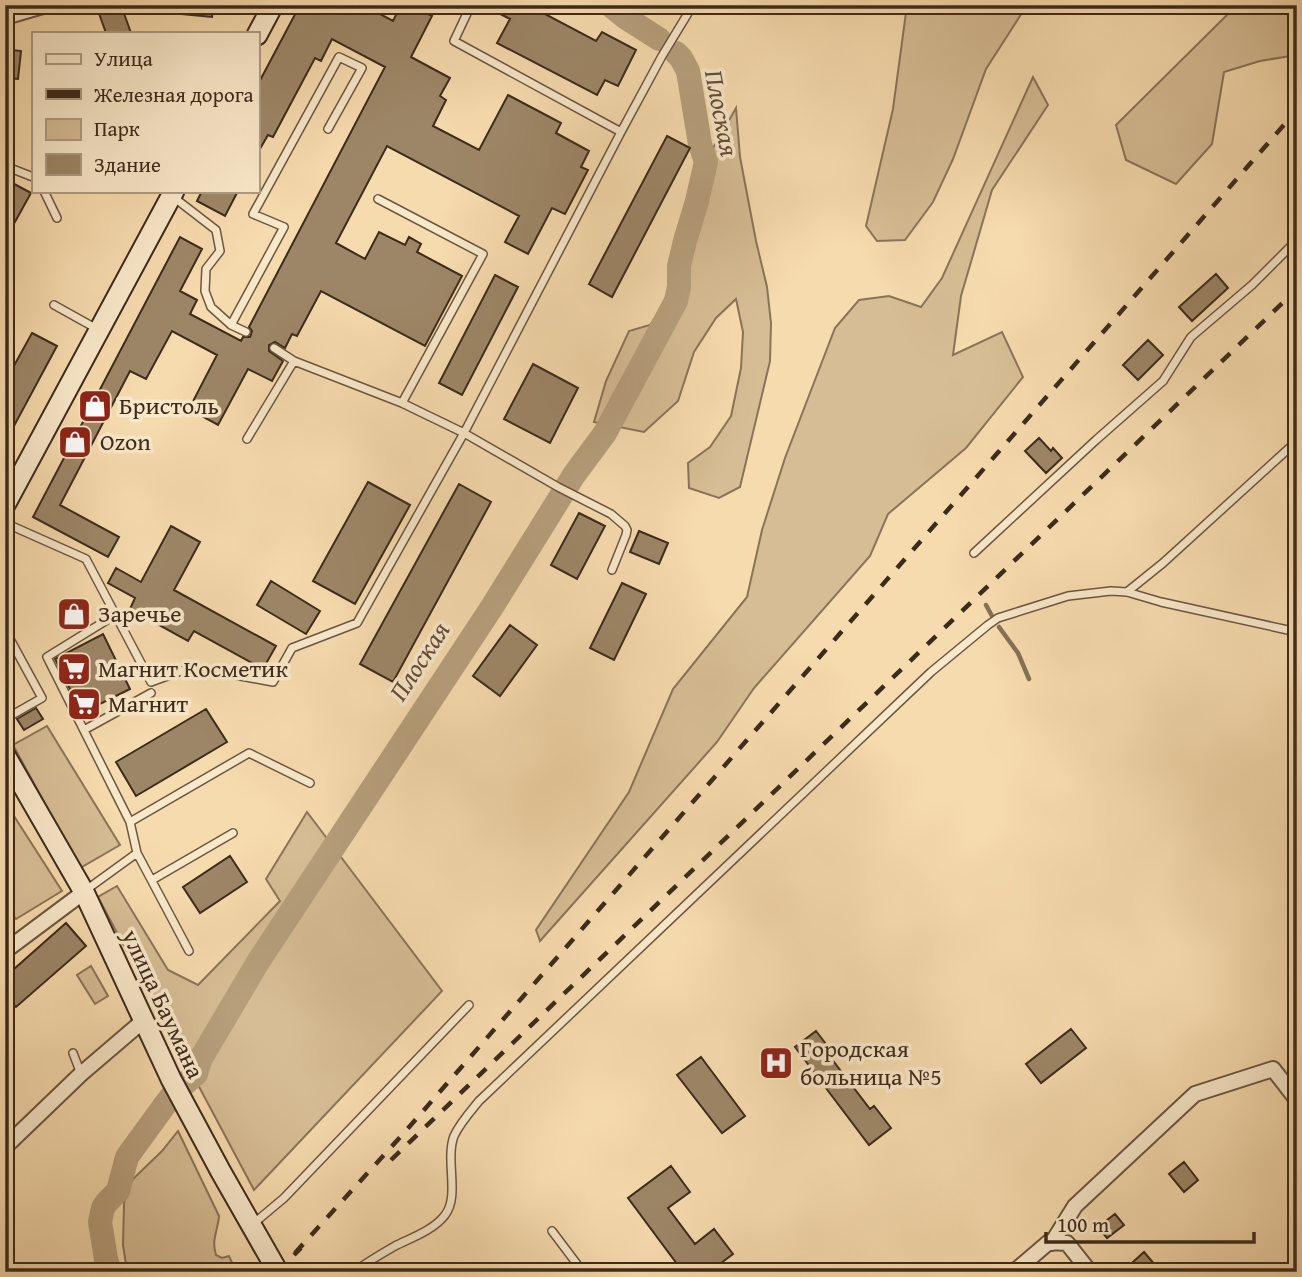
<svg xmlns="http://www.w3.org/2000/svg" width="1302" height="1277" viewBox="0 0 1302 1277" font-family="'Gentium Book Plus',serif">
	<rect width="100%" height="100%" fill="#f6dbae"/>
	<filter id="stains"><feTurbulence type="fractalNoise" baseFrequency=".00286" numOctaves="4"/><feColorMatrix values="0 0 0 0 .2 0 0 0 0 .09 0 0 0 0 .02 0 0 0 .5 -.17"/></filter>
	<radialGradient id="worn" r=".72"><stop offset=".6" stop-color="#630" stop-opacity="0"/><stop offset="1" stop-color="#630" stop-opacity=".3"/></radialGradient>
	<path fill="#d7bd95" stroke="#8a7458" stroke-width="2" d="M907 5H1027L986 69 953 159 933 202 905 240 877 241 866 226 893 109Z
		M1237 5H1297V55L1260 61 1224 72 1212 144 1176 184 1126 160 1116 125Z
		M1033 77 1048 105 992 190 961 296 953 355 1002 332 1023 377 966 448 888 514 870 556 754 688 717 742 540 941 536 930 629 792 673 689 747 597 762 530 785 458 835 328 859 300 889 296 921 307 942 278Z
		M736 108 740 157 756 241 767 287 771 323 770 361 740 487 719 498 689 488 688 463 710 447 731 416 741 368 743 332 736 299 716 318 694 352 678 401 644 432 594 422 606 381 629 331 650 325 670 297 674 256 692 185Z
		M47 726 120 845 80 868 13 745Z
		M5 802 62 891 16 919 5 905Z
		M307 812 442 991 254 1190 98 897 117 886 168 970 198 985 280 901 266 879Z
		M91 966 108 996 95 1004 77 975Z
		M178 1131 219 1216C218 1230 211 1240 216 1255L222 1258 229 1256 234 1267 242 1272H129L126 1264 123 1245 124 1204 126 1192 133 1179 162 1151Z"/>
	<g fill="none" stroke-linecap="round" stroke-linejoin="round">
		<path stroke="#867055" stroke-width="4.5" d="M986 605 992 616
			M999 627 1018 653 1029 679"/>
		<path stroke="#b79f7c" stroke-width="24" d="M610 5 626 18 659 39
			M110 1272 106 1259 100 1222 103 1208 107 1202 118 1191 127 1157 164 1106 174 1093 196 1074 200 1060 258 962 492 607 574 475 605 433 676 301 679 287V266L685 241 697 201 706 162 700 144 688 71 681 58 676 53"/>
	</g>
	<path fill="#9d8667" stroke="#3d2a1b" stroke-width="2" d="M96 5H121L131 33H106Z
		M171 5H213L212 17 171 13Z
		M300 5H363L393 21 401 5H412L432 16 411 57 450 78 440 96 446 100 433 126 479 150 508 95 561 123 556 133 589 151 581 167 588 170 565 214 552 208 528 254 505 242 519 216 387 146 336 243 365 259 379 232 405 245 409 237 421 244 417 252 462 276 425 346 321 291 297 336 292 334 285 348 275 342 269 345V351L283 361 272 381 248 369 218 425 189 409 217 355 172 331 146 379 130 371 60 505 119 537 108 557 33 517 180 237 202 249 180 291 197 300 190 314 241 341 243 337H250L252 331 249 327 385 67 332 39 321 61 315 58 273 137 268 135 257 154V86Z
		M483 5H528L596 41 602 32 636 50 618 86 605 80 597 95 497 43 510 19Z
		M5 49 21 51 18 79 5 78Z
		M667 136 690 148 612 297 589 284Z
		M5 179 31 193 5 240Z
		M202 191H238L225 216 197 201Z
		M1216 274 1228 288 1192 321 1179 307Z
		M495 275 518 287 462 395 439 383Z
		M32 333 57 346 14 426 5 421V382Z
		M1148 340 1163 355 1138 380 1123 365Z
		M533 364 578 388 550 443 504 419Z
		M1039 438 1051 451 1053 448 1062 458 1046 473 1025 451Z
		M368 482 410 505 355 604 313 581Z
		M459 484 491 502 393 682 360 664Z
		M579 513 605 526 577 579 551 565Z
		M171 526 200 542 174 590 276 646 263 669 194 631 188 641 130 609 135 598 108 583 116 568 141 582Z
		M639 531 668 543 659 564 630 552Z
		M271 581 320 611 306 634 257 605Z
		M622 583 646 594 614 660 590 648Z
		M510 625 537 645 500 696 473 676Z
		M103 634 130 689 82 713 55 659Z
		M36 708 43 719 24 730 17 719Z
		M206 709 227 742 136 796 116 762Z
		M230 856 247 882 200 913 183 887Z
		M66 923 86 946 16 1007 5 996V977Z
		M1071 1029 1086 1048 1041 1083 1026 1064Z
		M816 1031 832 1052 828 1054 870 1109 874 1106 891 1128 869 1145 795 1047Z
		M701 1057 745 1116 722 1133 677 1075Z
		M1184 1162 1198 1180 1184 1192 1169 1174Z
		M671 1166 690 1192 668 1208 695 1244 714 1229 733 1254 709 1272H683L628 1198Z
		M1115 1214 1124 1225 1107 1238 1098 1227Z
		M1144 1252 1155 1265 1147 1272H1122Z"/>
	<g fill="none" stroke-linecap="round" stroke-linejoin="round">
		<g stroke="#6b5640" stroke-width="10">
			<path id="service" d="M471 5 454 41 621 132
				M5 166 33 177
				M44 191 57 218
				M172 196 216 230 220 251 206 269 205 291 211 307 231 325 284 227 253 214 339 57 362 68 328 129
				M378 199 483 254 402 403
				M54 305 99 330
				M231 325 246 332
				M274 348 294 361
				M5 523 86 559 151 682 192 667 273 682 292 648 357 623 464 433 402 403 294 361 247 439
				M974 553 1096 440 1163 381 1191 337 1252 285 1297 240
				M612 570 626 535 627 530 625 526 611 514 558 487 464 433 621 132 662 56 693 5
				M1127 592 1163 563 1297 441
				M5 630 42 698 5 719
				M84 730 151 693
				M130 822 249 753 310 783
				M137 853 189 951
				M152 880 233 833
				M86 890 137 853 130 822 47 657 115 615
				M73 1053 81 1074
				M253 1224 284 1198 469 1005
				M552 1231 583 1272
				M354 1272C367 1262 381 1254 395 1246 411 1238 434 1230 445 1215 460 1196 445 1160 454 1136 460 1123 470 1112 479 1101L931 672 988 625 998 618 1068 596 1111 591 1127 592 1161 602 1297 632"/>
		</g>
		<g stroke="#6b5640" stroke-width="18">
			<path id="minor" d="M5 17 46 5
				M5 951 84 892
				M5 1147 81 1074 143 1021
				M1052 1243 1075 1206 1195 1094 1273 1069 1297 1100
				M1014 1272 1049 1242 1067 1243 1090 1272"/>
		</g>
		<g stroke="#3d2a1b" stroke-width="23">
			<path id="secondary" d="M257 35 273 5
				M5 505 174 191
				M5 755 84 892 171 1079 221 1172 278 1272"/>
		</g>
		<use href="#service" stroke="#f9e8ca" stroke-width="7"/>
		<use href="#minor" stroke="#f9e8ca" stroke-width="14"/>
		<use href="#secondary" stroke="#f9e8ca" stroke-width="19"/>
		<path stroke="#3d2a1b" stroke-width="4.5" stroke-dasharray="12 12" stroke-linecap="butt" d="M391 1160 1297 289
			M295 1253 403 1134 1297 110
			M277 1272 301 1248"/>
	</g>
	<defs>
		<g id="shop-square" transform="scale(1.75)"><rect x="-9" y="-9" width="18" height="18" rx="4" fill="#8f2418" stroke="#f9e8ca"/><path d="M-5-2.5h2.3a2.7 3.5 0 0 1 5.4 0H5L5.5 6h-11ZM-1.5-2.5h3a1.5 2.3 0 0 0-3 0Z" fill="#fff"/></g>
		<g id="supermarket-square" transform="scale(1.75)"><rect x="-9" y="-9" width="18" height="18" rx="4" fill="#8f2418" stroke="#f9e8ca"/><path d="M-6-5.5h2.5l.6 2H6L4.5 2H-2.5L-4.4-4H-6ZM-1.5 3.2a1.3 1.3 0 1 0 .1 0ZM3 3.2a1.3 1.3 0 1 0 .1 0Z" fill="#fff"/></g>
		<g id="hospital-square" transform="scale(1.75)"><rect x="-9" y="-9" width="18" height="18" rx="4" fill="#8f2418" stroke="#f9e8ca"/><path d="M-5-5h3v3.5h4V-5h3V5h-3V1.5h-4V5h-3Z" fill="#fff"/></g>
	</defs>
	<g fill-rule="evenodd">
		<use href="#shop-square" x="95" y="406"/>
		<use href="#shop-square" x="75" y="442"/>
		<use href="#shop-square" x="74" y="614"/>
		<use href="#supermarket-square" x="74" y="669"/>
		<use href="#supermarket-square" x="84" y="704"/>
		<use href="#hospital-square" x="776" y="1063"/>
	</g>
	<g text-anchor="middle" stroke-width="7" stroke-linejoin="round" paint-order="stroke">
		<g font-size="24" fill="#3d2a1b" stroke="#f9e8ca" text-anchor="start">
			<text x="119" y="414">Бристоль</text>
			<text x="100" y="450">Ozon</text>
			<text x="98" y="622">Заречье</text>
			<text x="98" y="677">Магнит Косметик</text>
			<text x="108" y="712">Магнит</text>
			<text x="800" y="1057">Городская<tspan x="800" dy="28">больница №5</tspan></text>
		</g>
		<g font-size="24" fill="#3d2a1b" stroke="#f9e8ca">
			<text transform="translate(163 1004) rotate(65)" y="8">улица Баумана</text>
		</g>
		<g font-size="26" font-style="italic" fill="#624d38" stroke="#f9e8ca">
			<text transform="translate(722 113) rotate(79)" y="9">Плоская</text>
			<text transform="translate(419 661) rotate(-57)" y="9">Плоская</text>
		</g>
	</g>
	<rect width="1302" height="1277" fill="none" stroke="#f6dbae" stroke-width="28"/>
	<rect x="7" y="7" width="1288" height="1263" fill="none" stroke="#3d2a1b" stroke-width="3.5"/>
	<rect x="14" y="14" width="1274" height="1249" fill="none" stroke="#3d2a1b" stroke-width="2"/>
	<rect x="32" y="32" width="228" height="161" fill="#f9e8ca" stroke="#ae9c84" stroke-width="2"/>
	<rect x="46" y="54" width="35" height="10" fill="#f9e8ca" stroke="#ae9c84" stroke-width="2"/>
	<text x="94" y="66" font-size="21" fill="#3d2a1b">Улица</text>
	<rect x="46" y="89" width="35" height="10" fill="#3d2a1b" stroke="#ae9c84" stroke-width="2"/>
	<text x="94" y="102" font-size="21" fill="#3d2a1b">Железная дорога</text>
	<rect x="46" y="119" width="35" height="21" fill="#d7bd95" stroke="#ae9c84" stroke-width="2"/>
	<text x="94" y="136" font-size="21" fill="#3d2a1b">Парк</text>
	<rect x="46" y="154" width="35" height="21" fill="#9d8667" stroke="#ae9c84" stroke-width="2"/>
	<text x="94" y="172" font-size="21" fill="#3d2a1b">Здание</text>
	<path d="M1046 1232v10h208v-10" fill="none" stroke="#3d2a1b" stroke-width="3.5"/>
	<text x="1057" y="1232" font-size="21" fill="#3d2a1b" stroke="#f9e8ca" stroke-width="5" paint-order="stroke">100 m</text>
	<rect width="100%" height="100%" filter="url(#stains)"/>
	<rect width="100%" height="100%" fill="url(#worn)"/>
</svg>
